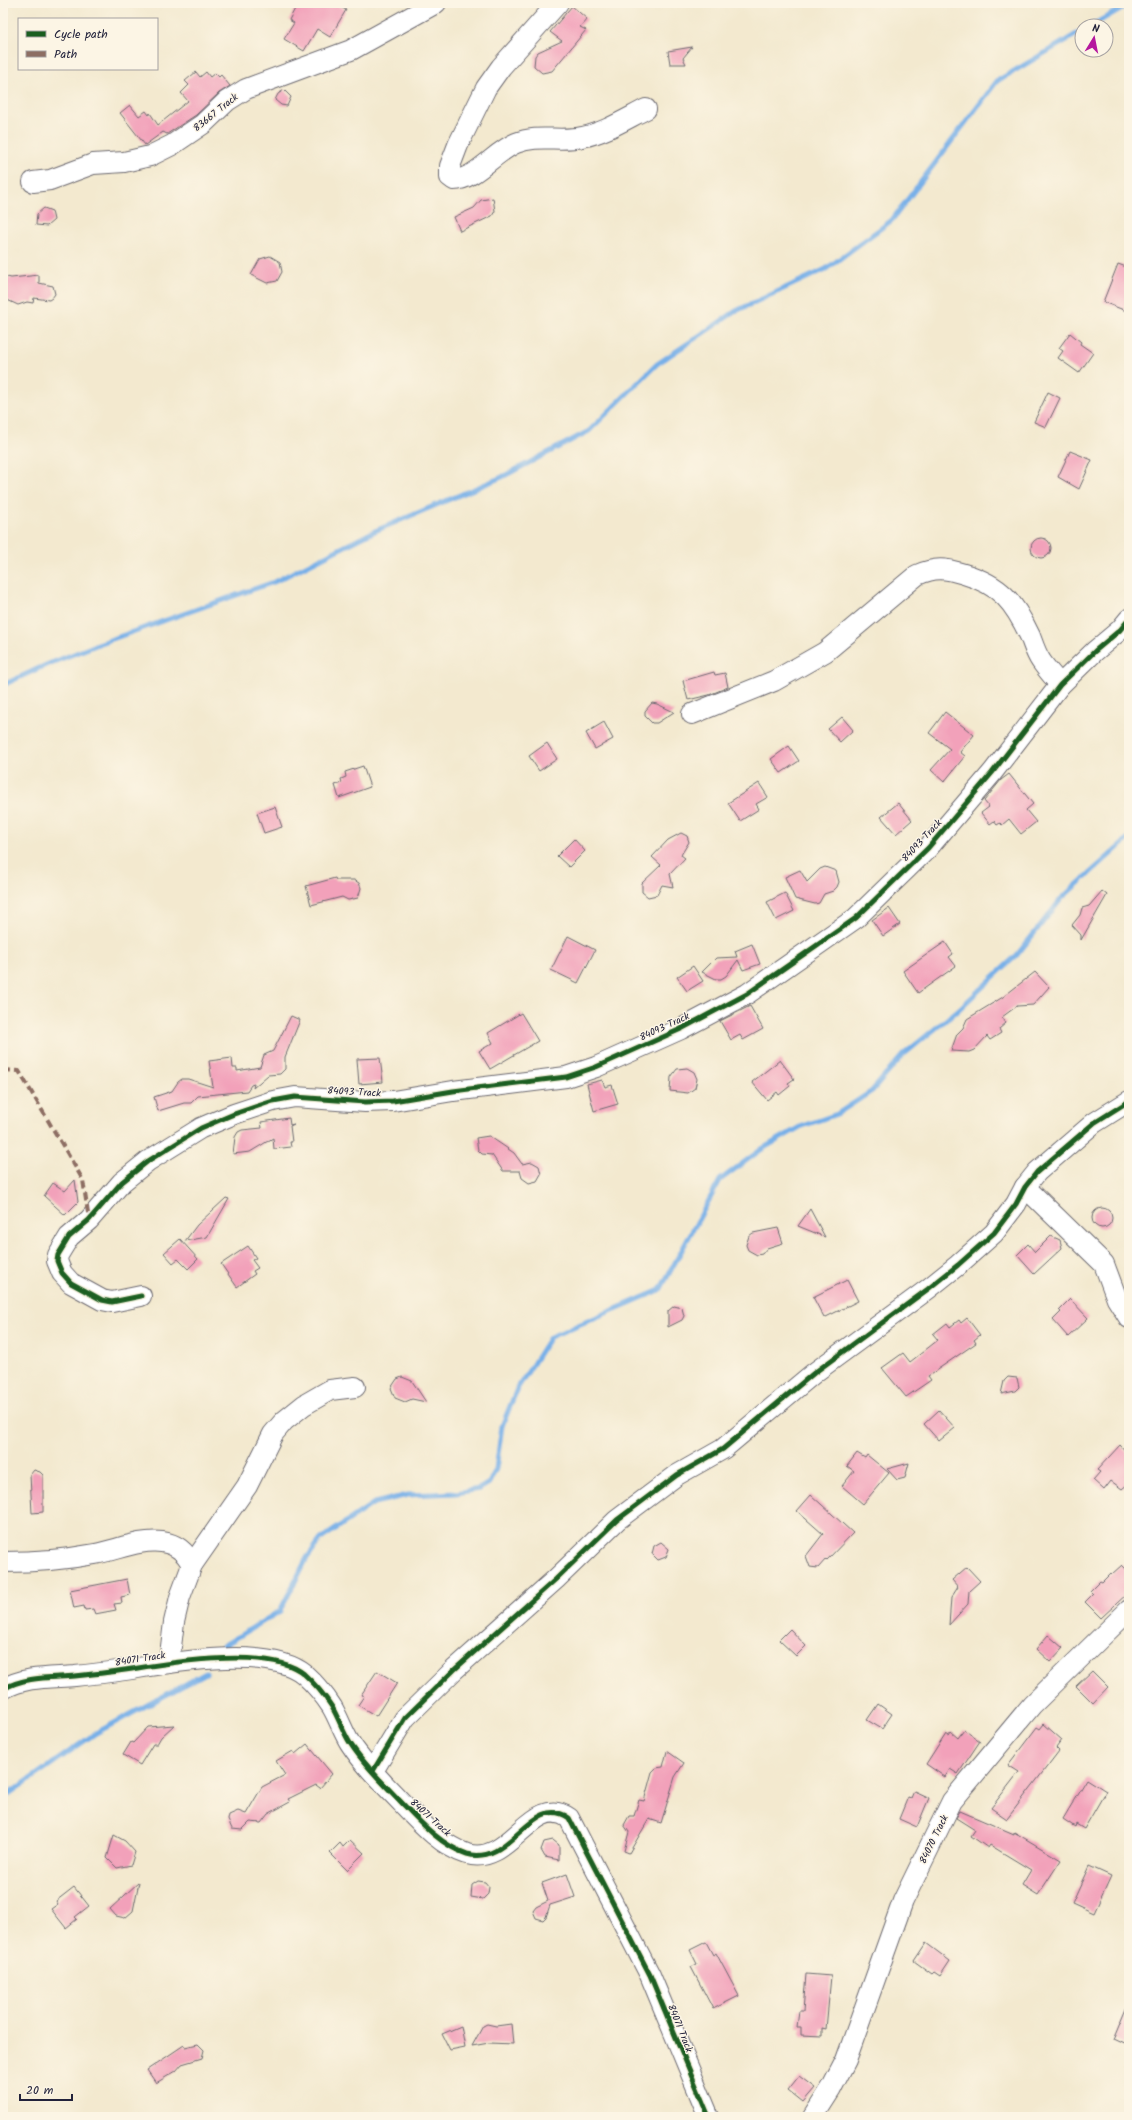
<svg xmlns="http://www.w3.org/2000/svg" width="1132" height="2120" viewBox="0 0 1132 2120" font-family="Kalam,sans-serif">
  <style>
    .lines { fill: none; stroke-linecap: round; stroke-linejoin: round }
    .stream { stroke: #78b0e8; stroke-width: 5 }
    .building { fill: #f2a1ba }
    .minor-casing { stroke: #6b686f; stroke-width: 22 }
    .minor { stroke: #fff; stroke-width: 20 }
    .quiet { stroke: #8d6e63; stroke-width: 4; stroke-dasharray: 8 4; stroke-linecap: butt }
    .cycleway-casing { stroke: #fcf5e5; stroke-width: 8 }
    .cycleway { stroke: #1b5e20; stroke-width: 5 }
    .labels { text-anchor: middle; stroke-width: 3; stroke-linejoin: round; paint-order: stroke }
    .street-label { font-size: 10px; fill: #22223b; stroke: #fcf5e5 }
  </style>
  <rect width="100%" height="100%" fill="#fcf5e5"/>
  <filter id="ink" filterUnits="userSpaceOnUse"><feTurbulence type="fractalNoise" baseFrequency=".025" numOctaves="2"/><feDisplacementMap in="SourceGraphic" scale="8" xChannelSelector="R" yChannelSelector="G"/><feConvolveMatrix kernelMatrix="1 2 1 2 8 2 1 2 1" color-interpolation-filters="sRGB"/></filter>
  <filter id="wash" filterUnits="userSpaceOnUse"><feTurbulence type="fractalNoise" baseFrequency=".012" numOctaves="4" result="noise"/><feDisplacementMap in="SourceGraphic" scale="16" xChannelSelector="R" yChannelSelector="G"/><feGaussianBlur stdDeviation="0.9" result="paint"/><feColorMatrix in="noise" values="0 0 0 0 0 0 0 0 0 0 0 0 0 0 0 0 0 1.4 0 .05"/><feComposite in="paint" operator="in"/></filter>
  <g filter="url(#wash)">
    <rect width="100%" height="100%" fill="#f3e9cf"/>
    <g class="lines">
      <g class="stream">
        <path d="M 1091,26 L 1129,4"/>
        <path d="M 3,685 L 46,665 L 101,643 L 274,582 L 375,531 L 502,477 L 589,431 L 657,364 L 736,311 L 826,269 L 892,220 L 997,81 L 1082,31"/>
        <path d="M 223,1646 L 280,1611 L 307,1558 L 321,1539 L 374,1503 L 408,1495 L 456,1493 L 479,1489 L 489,1483 L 496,1469 L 502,1426 L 517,1389 L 550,1337 L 660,1290 L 720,1180 L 762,1149 L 800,1127 L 837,1114 L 872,1091 L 903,1055 L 958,1010 L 1017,955 L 1062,898 L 1129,838"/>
        <path d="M 3,1798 L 96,1733 L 206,1673"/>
      </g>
    </g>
    <g id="blocks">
      <g class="building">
        <path d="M 298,3 L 333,3 L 346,10 L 330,37 L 317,29 L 304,51 L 284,39 L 294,23 L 289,20 Z"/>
        <path d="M 572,6 L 587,19 L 580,27 L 586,30 L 552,71 L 542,73 L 534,66 L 535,56 L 538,52 L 562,41 L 550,32 Z"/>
        <path d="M 692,47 L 683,58 L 686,64 L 670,64 L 668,51 Z"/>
        <path d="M 196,72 L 200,77 L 206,72 L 210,77 L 215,73 L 219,77 L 221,75 L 230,86 L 219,93 L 196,115 L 167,134 L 163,132 L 145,145 L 120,113 L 130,105 L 139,116 L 146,111 L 149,115 L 150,113 L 158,125 L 188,101 L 181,93 L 189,85 L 185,81 Z"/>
        <path d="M 284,90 L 291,97 L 287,106 L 281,105 L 275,100 L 278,94 Z"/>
        <path d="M 493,198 L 495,211 L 492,216 L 460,231 L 454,217 L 474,208 L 481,200 Z"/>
        <path d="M 44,208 L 52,211 L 54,220 L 47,226 L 36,225 L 37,214 Z"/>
        <path d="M 270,256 L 280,262 L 282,272 L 277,281 L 267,283 L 251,275 L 260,259 Z"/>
        <path d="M 1118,264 L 1129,268 L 1129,312 L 1103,302 Z"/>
        <path d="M 39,275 L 39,283 L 53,286 L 55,294 L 52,298 L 49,300 L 34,298 L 33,303 L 27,302 L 18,305 L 3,298 L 3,276 L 11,278 Z"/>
        <path d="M 1070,333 L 1081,342 L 1080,344 L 1093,353 L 1079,373 L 1058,358 L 1063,351 L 1059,348 Z"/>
        <path d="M 1048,392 L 1060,398 L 1046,427 L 1034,422 Z"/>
        <path d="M 1070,451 L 1092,460 L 1079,489 L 1058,477 Z"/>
        <circle cx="1041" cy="548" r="10"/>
        <path d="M 714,672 L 715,675 L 725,673 L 728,687 L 709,695 L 688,700 L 683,681 Z"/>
        <path d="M 652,703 L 657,704 L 674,712 L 657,723 L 652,723 L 645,716 L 645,711 Z"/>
        <path d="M 945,712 L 974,735 L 960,752 L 965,756 L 944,782 L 931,770 L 950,749 L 929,733 Z"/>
        <path d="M 842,717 L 853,730 L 840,742 L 828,729 Z"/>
        <path d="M 604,722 L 613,739 L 595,749 L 586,733 Z"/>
        <path d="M 547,743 L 557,759 L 539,771 L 529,756 Z"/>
        <path d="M 789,746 L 799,761 L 781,773 L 771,759 Z"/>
        <path d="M 363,766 L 370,787 L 339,798 L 335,785 L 342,783 L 341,779 L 346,777 L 345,772 Z"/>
        <path d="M 1009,774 L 1033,804 L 1026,810 L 1036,822 L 1021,834 L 1009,819 L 1002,825 L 1000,823 L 997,825 L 994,821 L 990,824 L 981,813 L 989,807 L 984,801 L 1001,780 Z"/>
        <path d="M 759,783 L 768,797 L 756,804 L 759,809 L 740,821 L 728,803 Z"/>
        <path d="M 898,803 L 912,820 L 896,834 L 881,817 Z"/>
        <path d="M 275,807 L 282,827 L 264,833 L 257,813 Z"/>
        <path d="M 681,833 L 687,836 L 689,842 L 681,855 L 685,858 L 670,874 L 673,887 L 662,885 L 657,895 L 648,897 L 642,892 L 642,883 L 661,865 L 652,857 L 668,840 Z"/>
        <path d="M 574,839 L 585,851 L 569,867 L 557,856 Z"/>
        <path d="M 825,867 L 836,871 L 839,882 L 837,887 L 833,891 L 824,894 L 819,903 L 815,904 L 795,899 L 785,877 L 800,870 L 807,882 L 820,869 Z"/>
        <path d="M 335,878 L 336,880 L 354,880 L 359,883 L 361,888 L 358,898 L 348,900 L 342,897 L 311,905 L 306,886 Z"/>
        <path d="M 1102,891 L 1107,895 L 1081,940 L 1081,935 L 1072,925 L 1080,915 L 1082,908 L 1089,906 Z"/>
        <path d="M 785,893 L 794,911 L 776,920 L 767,902 Z"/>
        <path d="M 889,908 L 900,924 L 883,936 L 872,920 Z"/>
        <path d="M 568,936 L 595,950 L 578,983 L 551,970 Z"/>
        <path d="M 945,942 L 953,954 L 949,957 L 956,966 L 918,993 L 903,971 Z"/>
        <path d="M 752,944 L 760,964 L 743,970 L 738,960 L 726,976 L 721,979 L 716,979 L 702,972 L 716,958 L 737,957 L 735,951 Z"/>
        <path d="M 693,966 L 703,981 L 687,991 L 677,977 Z"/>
        <path d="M 1035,972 L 1049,987 L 1033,1005 L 1017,1006 L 1002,1017 L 1006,1023 L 999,1029 L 1001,1033 L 990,1040 L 987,1036 L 974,1050 L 969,1052 L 951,1051 L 957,1034 L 963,1028 L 967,1019 L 1003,997 Z"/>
        <path d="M 750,1006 L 763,1029 L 743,1040 L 740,1035 L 731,1040 L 720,1021 Z"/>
        <path d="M 521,1013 L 538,1041 L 490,1069 L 479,1051 L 493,1043 L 488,1033 Z"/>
        <path d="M 291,1016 L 300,1020 L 285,1057 L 285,1069 L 280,1074 L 268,1075 L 253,1088 L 254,1084 L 251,1085 L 247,1091 L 198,1096 L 191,1103 L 184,1103 L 158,1111 L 154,1097 L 172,1091 L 178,1082 L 182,1079 L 188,1079 L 213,1087 L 209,1061 L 232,1058 L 233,1068 L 237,1068 L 237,1071 L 260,1067 L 264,1055 L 273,1051 Z"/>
        <path d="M 380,1058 L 383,1082 L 359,1084 L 357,1059 Z"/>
        <path d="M 780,1060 L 794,1079 L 788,1083 L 790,1086 L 779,1095 L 777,1092 L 767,1100 L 752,1082 Z"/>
        <path d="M 687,1068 L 694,1072 L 697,1079 L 695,1088 L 688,1093 L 670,1091 L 671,1077 L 677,1069 Z"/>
        <path d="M 602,1080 L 605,1087 L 612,1085 L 618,1104 L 594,1111 L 587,1084 Z"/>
        <path d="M 289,1118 L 290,1125 L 294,1124 L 290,1126 L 292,1142 L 290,1142 L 291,1147 L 274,1149 L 273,1138 L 250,1152 L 233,1154 L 235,1137 L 238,1132 L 242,1130 L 262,1128 L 261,1122 Z"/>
        <path d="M 489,1136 L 514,1153 L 522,1164 L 532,1162 L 539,1166 L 541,1174 L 537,1181 L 529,1183 L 522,1178 L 520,1171 L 503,1171 L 492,1155 L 482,1154 L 478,1150 L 476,1138 Z"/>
        <path d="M 75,1180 L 78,1202 L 65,1215 L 44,1196 L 53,1183 L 65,1191 Z"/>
        <path d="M 226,1198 L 229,1199 L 207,1237 L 185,1241 L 197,1225 Z"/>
        <circle cx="1102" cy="1218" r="10"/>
        <path d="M 810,1209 L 825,1237 L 798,1226 Z"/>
        <path d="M 778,1228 L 783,1243 L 767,1248 L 762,1254 L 757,1255 L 748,1250 L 746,1245 L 749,1236 L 753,1233 Z"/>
        <path d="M 1051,1236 L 1060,1240 L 1062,1248 L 1034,1274 L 1017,1255 L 1028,1244 L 1035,1252 Z"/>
        <path d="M 180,1239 L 198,1259 L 188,1269 L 178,1259 L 173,1263 L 164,1253 Z"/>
        <path d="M 248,1246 L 256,1258 L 252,1260 L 258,1268 L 253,1271 L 255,1274 L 237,1287 L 221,1264 Z"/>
        <path d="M 847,1280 L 858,1301 L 824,1318 L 813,1297 Z"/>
        <path d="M 1070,1299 L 1088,1318 L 1068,1337 L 1053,1320 L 1061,1312 L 1059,1310 Z"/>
        <path d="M 674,1306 L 682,1308 L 684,1316 L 682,1320 L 668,1327 L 668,1311 Z"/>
        <path d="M 967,1318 L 980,1335 L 974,1340 L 976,1343 L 928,1376 L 931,1380 L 906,1397 L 882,1368 L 903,1353 L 910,1362 L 938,1340 L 933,1334 L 947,1323 L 950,1327 L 959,1320 L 961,1323 Z"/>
        <path d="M 402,1377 L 412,1381 L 426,1402 L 412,1399 L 405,1402 L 395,1398 L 391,1388 L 397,1379 Z"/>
        <path d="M 1008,1377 L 1017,1378 L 1019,1387 L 1015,1391 L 1001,1394 L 1004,1381 Z"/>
        <path d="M 939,1410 L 955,1428 L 939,1441 L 924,1424 Z"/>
        <path d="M 1120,1445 L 1129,1455 L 1129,1483 L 1122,1489 L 1111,1481 L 1104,1490 L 1093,1480 L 1100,1472 L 1097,1470 Z"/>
        <path d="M 857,1453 L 865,1458 L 867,1455 L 889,1473 L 863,1504 L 842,1486 L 854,1471 L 847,1466 Z"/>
        <path d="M 909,1463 L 905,1478 L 897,1480 L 887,1469 Z"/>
        <path d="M 34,1470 L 40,1472 L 43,1475 L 43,1512 L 32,1513 L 30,1475 Z"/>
        <path d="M 811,1495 L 853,1533 L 827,1560 L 826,1559 L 818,1568 L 810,1567 L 806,1556 L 823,1534 L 797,1511 Z"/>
        <path d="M 661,1542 L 669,1549 L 666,1557 L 658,1560 L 652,1554 L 654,1546 Z"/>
        <path d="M 1122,1565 L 1129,1572 L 1129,1592 L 1101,1618 L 1085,1602 L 1093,1594 L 1090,1591 L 1100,1581 L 1102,1582 L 1111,1573 L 1112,1574 Z"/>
        <path d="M 967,1567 L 980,1581 L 969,1591 L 968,1604 L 949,1625 L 951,1598 L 958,1587 L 952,1580 Z"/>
        <path d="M 127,1579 L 130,1595 L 121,1597 L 122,1603 L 114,1604 L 116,1610 L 95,1614 L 93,1609 L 85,1610 L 84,1606 L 74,1608 L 70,1590 Z"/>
        <path d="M 790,1629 L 806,1646 L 796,1656 L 779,1640 Z"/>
        <path d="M 1048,1635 L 1063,1648 L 1050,1662 L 1036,1649 Z"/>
        <path d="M 377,1671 L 397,1683 L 376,1716 L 358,1705 L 364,1696 L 361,1695 Z"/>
        <path d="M 1092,1671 L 1108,1687 L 1093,1703 L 1076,1686 Z"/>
        <path d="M 878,1704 L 892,1714 L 882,1729 L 867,1720 Z"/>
        <path d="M 1044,1724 L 1062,1740 L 1056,1748 L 1059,1751 L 1007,1819 L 991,1808 L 1019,1772 L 1008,1765 L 1037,1727 L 1040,1729 Z"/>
        <path d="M 174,1725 L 161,1737 L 157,1744 L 153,1744 L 140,1765 L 123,1755 L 131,1742 L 133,1743 L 148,1727 Z"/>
        <path d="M 964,1730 L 980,1741 L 958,1774 L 950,1769 L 945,1777 L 926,1764 L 946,1733 L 949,1735 L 951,1732 L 958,1738 Z"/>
        <path d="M 307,1744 L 332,1774 L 320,1788 L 316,1785 L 288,1799 L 290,1802 L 268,1814 L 261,1823 L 250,1822 L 242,1830 L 232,1829 L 228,1820 L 229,1815 L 238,1811 L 246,1814 L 262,1787 L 285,1775 L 276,1761 L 293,1751 L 295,1754 Z"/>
        <path d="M 667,1751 L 684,1763 L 675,1777 L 661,1823 L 649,1819 L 629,1853 L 624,1851 L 629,1832 L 624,1825 L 629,1816 L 634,1816 L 639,1800 L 644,1801 L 652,1772 L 656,1768 L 663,1767 Z"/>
        <path d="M 1087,1779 L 1106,1791 L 1084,1829 L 1076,1824 L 1075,1827 L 1063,1819 Z"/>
        <path d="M 914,1791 L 929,1798 L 917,1827 L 899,1819 L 908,1797 L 911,1798 Z"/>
        <path d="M 960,1811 L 1014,1834 L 1014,1832 L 1061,1860 L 1038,1895 L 1022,1885 L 1031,1870 L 990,1845 L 988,1848 L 971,1836 L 975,1830 L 956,1818 Z"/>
        <path d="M 114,1835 L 125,1841 L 135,1852 L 131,1865 L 117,1868 L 107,1858 Z"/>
        <path d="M 350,1840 L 364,1853 L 347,1870 L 330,1853 L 340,1843 L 343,1847 Z"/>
        <path d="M 553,1840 L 559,1845 L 559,1860 L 545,1857 L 541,1850 L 544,1842 Z"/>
        <path d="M 1089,1866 L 1111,1876 L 1094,1913 L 1072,1903 Z"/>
        <path d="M 567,1874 L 575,1897 L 550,1905 L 546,1917 L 543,1920 L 536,1918 L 533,1911 L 536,1907 L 548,1901 L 542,1883 Z"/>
        <path d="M 478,1881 L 485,1882 L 489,1887 L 488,1894 L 483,1899 L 471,1897 L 472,1885 Z"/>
        <path d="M 139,1882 L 133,1911 L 125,1918 L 116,1916 L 110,1909 Z"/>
        <path d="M 74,1887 L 89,1906 L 75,1917 L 77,1919 L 66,1928 L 51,1909 L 58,1904 L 56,1901 Z"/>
        <path d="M 706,1942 L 713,1955 L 716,1953 L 739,1996 L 713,2009 L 691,1967 L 697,1964 L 690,1950 Z"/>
        <path d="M 926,1943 L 950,1961 L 940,1976 L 934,1972 L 932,1974 L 914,1961 Z"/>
        <path d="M 806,1974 L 831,1976 L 826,2029 L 822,2028 L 822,2036 L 801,2035 L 801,2027 L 797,2027 L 799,2011 L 803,2011 Z"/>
        <path d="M 1129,2003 L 1129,2046 L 1114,2039 Z"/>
        <path d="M 487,2024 L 496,2026 L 511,2024 L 513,2044 L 489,2043 L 472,2046 L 483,2026 Z"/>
        <path d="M 461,2026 L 465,2047 L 450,2050 L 442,2034 Z"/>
        <path d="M 198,2044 L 204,2050 L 202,2058 L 182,2064 L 176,2071 L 156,2083 L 147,2070 L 184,2045 L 185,2047 Z"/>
        <path d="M 799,2076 L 815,2088 L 803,2102 L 788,2090 Z"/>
      </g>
    </g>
  </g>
  <g filter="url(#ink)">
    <use href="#blocks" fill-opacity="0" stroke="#6b686f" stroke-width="1"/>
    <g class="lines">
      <defs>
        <g id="minor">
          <path d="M 558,3 L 501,67 L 486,88 L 458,145 L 450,166 L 450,177 L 454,180 C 474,180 496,151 516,143 C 538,134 560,142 582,137 C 604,133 626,119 646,109"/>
          <path d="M 33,182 L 50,180 L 93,164 L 124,162 L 150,156 L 172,145 L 203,124 L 227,101 L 246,89 L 351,50 L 436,3"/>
          <path d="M 692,714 L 774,681 L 825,652 L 917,575 C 935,567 945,568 964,574 C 1001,585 1014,602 1030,636 C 1033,644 1036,654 1041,661 C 1047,670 1054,677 1060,685"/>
          <path d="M 1025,1187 L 1104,1264 L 1117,1299 L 1129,1318"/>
          <path d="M 141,1296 L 112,1302 L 102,1300 L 71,1283 L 62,1273 L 57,1261 L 58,1255 L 69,1237 L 89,1220 L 122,1182 L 148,1161 L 201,1128 L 234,1114 L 273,1101 L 295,1097 L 365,1102 L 393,1101 L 453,1091 L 566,1077 L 596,1067 L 681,1029 L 747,994 L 856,918 L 928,848 L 992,773 L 1060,685 L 1095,651 L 1120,630 L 1129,619"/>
          <path d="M 3,1562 C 35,1562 63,1560 95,1554 C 117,1550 140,1539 162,1542 C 177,1544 186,1552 192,1565"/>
          <path d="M 169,1663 L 174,1622 L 180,1597 L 192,1565 L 247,1486 L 273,1434 L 284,1421 L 304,1405 L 330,1390 L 355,1387"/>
          <path d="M 3,1689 C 26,1676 50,1678 75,1676 C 94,1674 113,1672 132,1669 C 172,1662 271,1646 304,1674 C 314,1683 325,1696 332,1707 C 339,1719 343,1732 350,1743 C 365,1766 385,1785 403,1804 C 421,1823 442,1846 467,1854 C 511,1867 532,1792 569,1818 L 650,1975 L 709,2117"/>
          <path d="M 373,1771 L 405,1718 L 454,1670 L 556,1579 L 617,1520 L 677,1475 L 723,1449 L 814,1373 L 928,1289 L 958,1265 L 994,1233 L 1016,1204 L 1025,1187 L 1037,1172 L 1094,1123 L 1129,1101"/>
          <path d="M 813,2117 L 831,2089 L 846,2060 L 903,1901 L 952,1801 L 1032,1705 L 1129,1610"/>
        </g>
      </defs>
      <use href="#minor" class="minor-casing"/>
      <use href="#minor" class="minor"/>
      <path class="quiet" d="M 3,1070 L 19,1071 L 83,1180 L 89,1220"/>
      <defs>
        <g id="cycleway">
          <path d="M 141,1296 L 112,1302 L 102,1300 L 71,1283 L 62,1273 L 57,1261 L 58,1255 L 69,1237 L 89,1220 L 122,1182 L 148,1161 L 201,1128 L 234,1114 L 273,1101 L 295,1097 L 365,1102 L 393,1101 L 453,1091 L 566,1077 L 596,1067 L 681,1029 L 747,994 L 856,918 L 928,848 L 992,773 L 1060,685 L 1095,651 L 1120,630 L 1129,619"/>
          <path d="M 3,1689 C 26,1676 50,1678 75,1676 C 94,1674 113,1672 132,1669 C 172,1662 271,1646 304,1674 C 314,1683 325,1696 332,1707 C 339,1719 343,1732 350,1743 C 365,1766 385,1785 403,1804 C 421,1823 442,1846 467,1854 C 511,1867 532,1792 569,1818 L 650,1975 L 709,2117"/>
          <path d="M 373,1771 L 405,1718 L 454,1670 L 556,1579 L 617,1520 L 677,1475 L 723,1449 L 814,1373 L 928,1289 L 958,1265 L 994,1233 L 1016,1204 L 1025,1187 L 1037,1172 L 1094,1123 L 1129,1101"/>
        </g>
      </defs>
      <use href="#cycleway" class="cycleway-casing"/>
      <use href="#cycleway" class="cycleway"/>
    </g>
  </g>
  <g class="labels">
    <g class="street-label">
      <text transform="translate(215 112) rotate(-39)" y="4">83667 Track</text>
      <text transform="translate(921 840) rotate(-47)" y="4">84093 Track</text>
      <text transform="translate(664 1026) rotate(-25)" y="4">84093 Track</text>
      <text transform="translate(354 1091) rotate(3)" y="4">84093 Track</text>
      <text transform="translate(140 1658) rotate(-9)" y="4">84071 Track</text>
      <text transform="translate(431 1817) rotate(42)" y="4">84071 Track</text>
      <text transform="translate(933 1839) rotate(-64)" y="4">84070 Track</text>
      <text transform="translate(681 2028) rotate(68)" y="4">84071 Track</text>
    </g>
  </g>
  <rect width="1132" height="2120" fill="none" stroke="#fcf5e5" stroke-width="16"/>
  <rect x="18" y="18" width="140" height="52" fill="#fcf5e5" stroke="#a5a1a1"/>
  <rect x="26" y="31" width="20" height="6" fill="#1b5e20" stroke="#a5a1a1"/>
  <text x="54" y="38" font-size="12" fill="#22223b">Cycle path</text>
  <rect x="26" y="51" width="20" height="6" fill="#8d6e63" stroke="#a5a1a1"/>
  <text x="54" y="58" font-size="12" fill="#22223b">Path</text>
  <g transform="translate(1094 38) rotate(10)"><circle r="19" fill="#fcf5e5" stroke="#a5a1a1"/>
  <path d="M0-3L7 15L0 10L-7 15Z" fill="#b5179e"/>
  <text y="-6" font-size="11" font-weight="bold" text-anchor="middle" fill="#22223b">N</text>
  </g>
  <path d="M20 2094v6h52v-6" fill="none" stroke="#22223b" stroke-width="2"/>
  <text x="26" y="2094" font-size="12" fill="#22223b" stroke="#fcf5e5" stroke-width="3" paint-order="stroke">20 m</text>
</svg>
